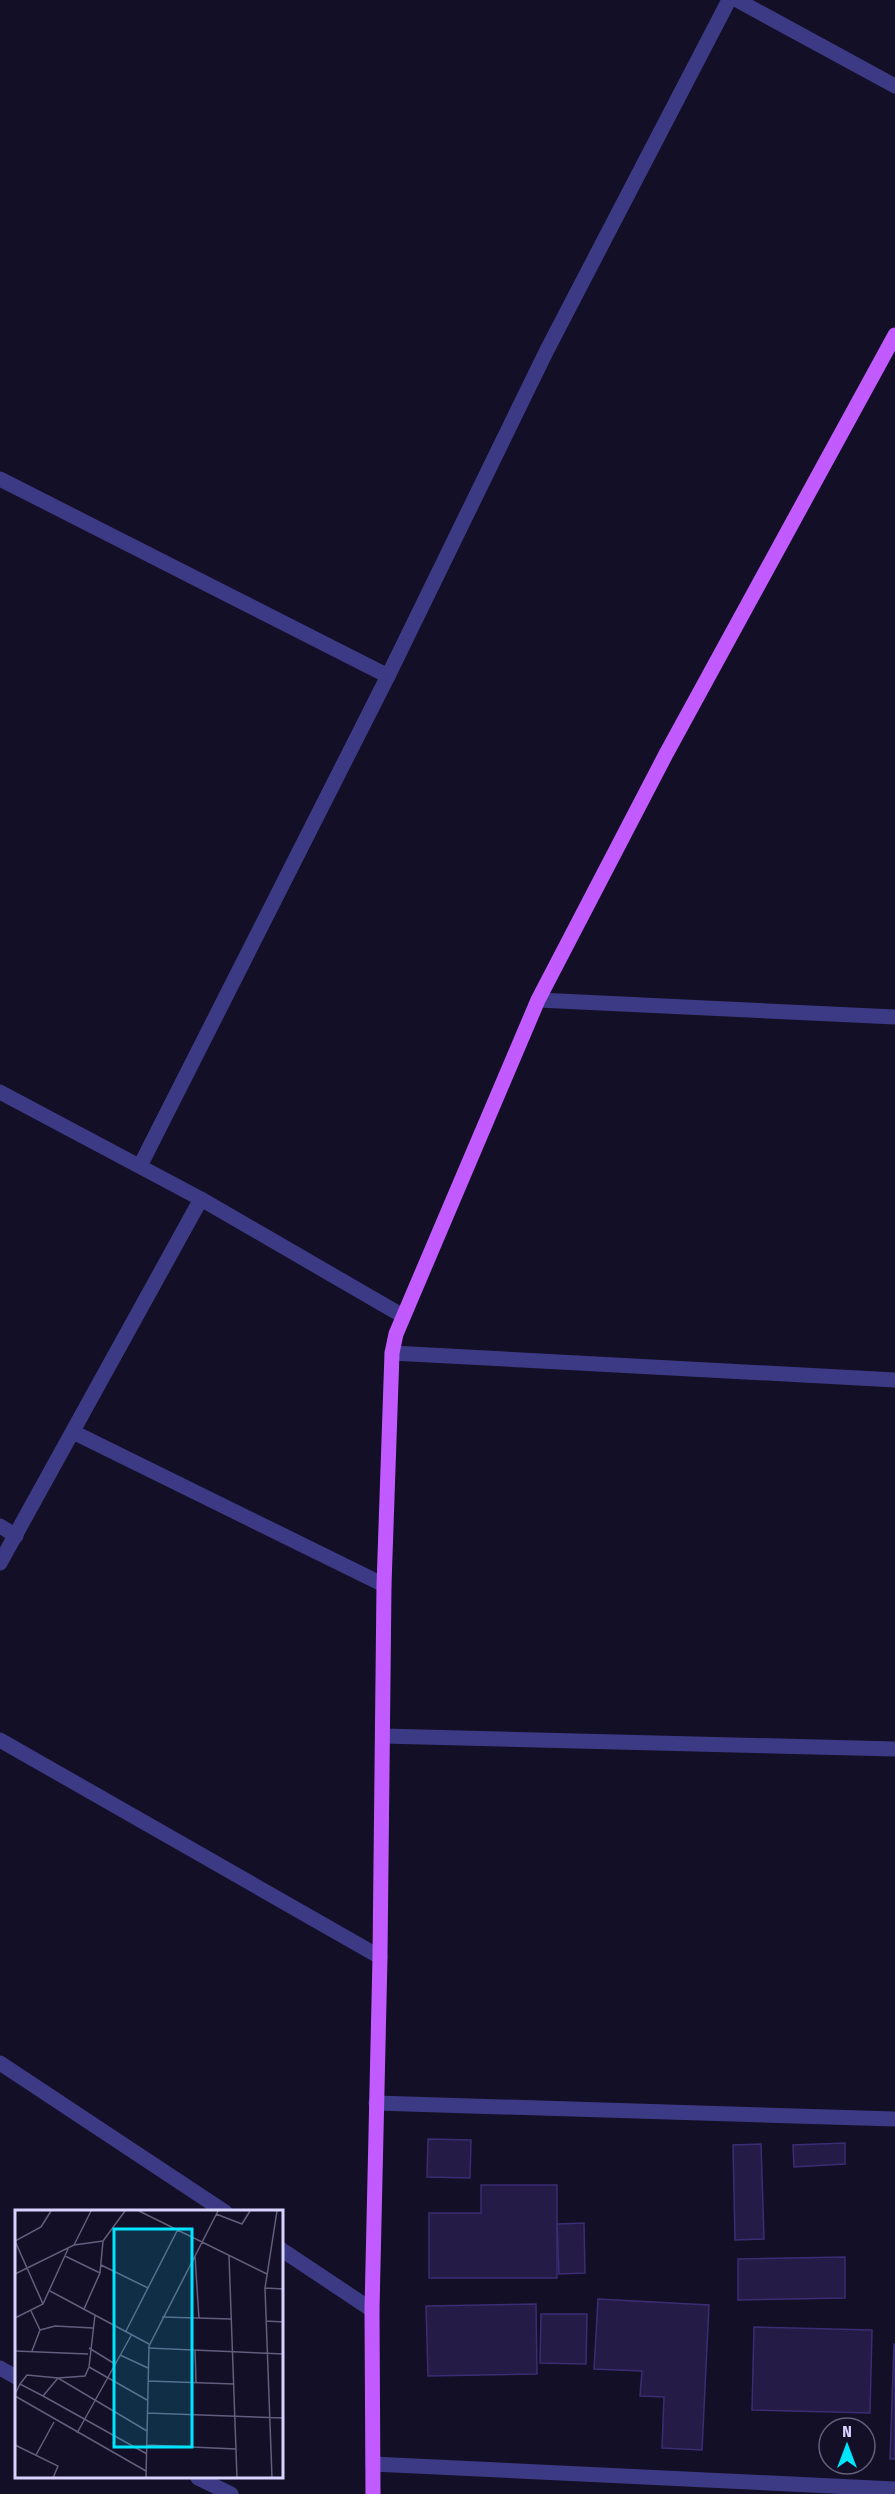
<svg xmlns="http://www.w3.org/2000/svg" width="895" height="2494" viewBox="0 0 895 2494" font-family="'Fira Sans Condensed',sans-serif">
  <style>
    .building { fill: #241b47; stroke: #3b2d73; stroke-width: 1.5 }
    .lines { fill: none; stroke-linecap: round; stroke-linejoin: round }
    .minor { stroke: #3d3a85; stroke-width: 15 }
    .major { stroke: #c25bff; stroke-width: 15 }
    .inset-road { fill: none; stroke: #625e7d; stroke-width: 1.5 }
    .view { fill: #00e5ff; fill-opacity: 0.15; stroke: #00e5ff; stroke-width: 3 }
    .inset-edge { fill: none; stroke: #d9d4ff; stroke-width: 3 }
  </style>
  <rect width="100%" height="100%" fill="#130f26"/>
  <g class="building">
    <path d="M 428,2139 L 471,2140 L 470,2178 L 427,2177 Z"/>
    <path d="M 845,2143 L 845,2164 L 794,2167 L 793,2145 Z"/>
    <path d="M 761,2144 L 764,2239 L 735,2240 L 733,2145 Z"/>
    <path d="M 481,2185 L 557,2185 L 557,2278 L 429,2278 L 429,2213 L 481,2213 Z"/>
    <path d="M 584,2223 L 585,2273 L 559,2274 L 557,2224 Z"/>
    <path d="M 845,2257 L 845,2298 L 738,2300 L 738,2259 Z"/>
    <path d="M 598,2299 L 709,2305 L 702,2450 L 662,2448 L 664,2397 L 640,2396 L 642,2371 L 594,2369 Z"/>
    <path d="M 536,2304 L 537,2374 L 428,2376 L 426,2306 Z"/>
    <path d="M 541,2314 L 587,2314 L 586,2364 L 540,2363 Z"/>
    <path d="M 754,2327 L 872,2330 L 870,2413 L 752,2410 Z"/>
    <path d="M 894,2344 L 895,2344 L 895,2459 L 890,2459 Z"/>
  </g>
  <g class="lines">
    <g class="minor">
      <path d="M 737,0 L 895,86"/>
      <path d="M 0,479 L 388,676"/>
      <path d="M 538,1000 L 895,1017"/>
      <path d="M 0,1092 L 201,1199 L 403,1316"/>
      <path d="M 140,1166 L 388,676 L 547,350 L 729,0"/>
      <path d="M 392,1353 L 895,1380"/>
      <path d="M 73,1432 L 384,1585"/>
      <path d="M 0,1526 L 16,1536"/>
      <path d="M 0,1563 L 201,1199"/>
      <path d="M 383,1736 L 895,1749"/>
      <path d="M 0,1740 L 380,1957"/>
      <path d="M 0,2063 L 225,2212"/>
      <path d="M 376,2103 L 895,2119"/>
      <path d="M 282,2250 L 372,2310"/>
      <path d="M 0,2368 L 16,2377"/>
      <path d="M 373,2464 L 895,2489"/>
      <path d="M 198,2478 L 231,2494"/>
    </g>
    <path class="major" d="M 373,2494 L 372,2310 L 380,1957 L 384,1585 L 392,1353 L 396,1334 L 538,1000 L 666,754 L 895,335"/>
  </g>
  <g transform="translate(15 2210)">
    <rect width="268" height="268" fill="#130f26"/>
    <path class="inset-road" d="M 124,1 L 252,64M 201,4 L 227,14 L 235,1M 59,35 L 76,1M 50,46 L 85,63M 180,46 L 184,109M 214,46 L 222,268M 86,55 L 133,78M 0,64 L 59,35 L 88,31 L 110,1M 250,78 L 269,79M 35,81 L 134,134M 28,94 L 53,39M 69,99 L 85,63 L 88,31M 16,101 L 25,120 L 17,141M 80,105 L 74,157 L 132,190M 147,107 L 216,109M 0,108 L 28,94 L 0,31 L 26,17 L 36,1M 251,111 L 269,112M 25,120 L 40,116 L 78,118M 111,121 L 163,19M 74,138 L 100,154M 133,138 L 269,144M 180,140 L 181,172M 0,141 L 73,144M 105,145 L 133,158M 133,171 L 219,174M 5,174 L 12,165 L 43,168 L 132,221M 0,184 L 5,174 L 28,186 L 43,168 L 70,166 L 74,157M 0,186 L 131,261M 28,186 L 132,244M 132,203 L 269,208M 62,223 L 117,124M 0,235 L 43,256 L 38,268M 132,235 L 221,239M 21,245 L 39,212M 131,268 L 134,136 L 203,1M 257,268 L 250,78 L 262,1"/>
    <path class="view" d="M 99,19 L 177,19 L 177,237 L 99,237 Z"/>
    <rect width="268" height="268" class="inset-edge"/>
  </g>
  <g transform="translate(847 2446)"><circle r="28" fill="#130f26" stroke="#625e7d" stroke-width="1.5"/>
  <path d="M0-4.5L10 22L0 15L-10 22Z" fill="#00e5ff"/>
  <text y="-9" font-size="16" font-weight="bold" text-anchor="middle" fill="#d9d4ff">N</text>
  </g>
</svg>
